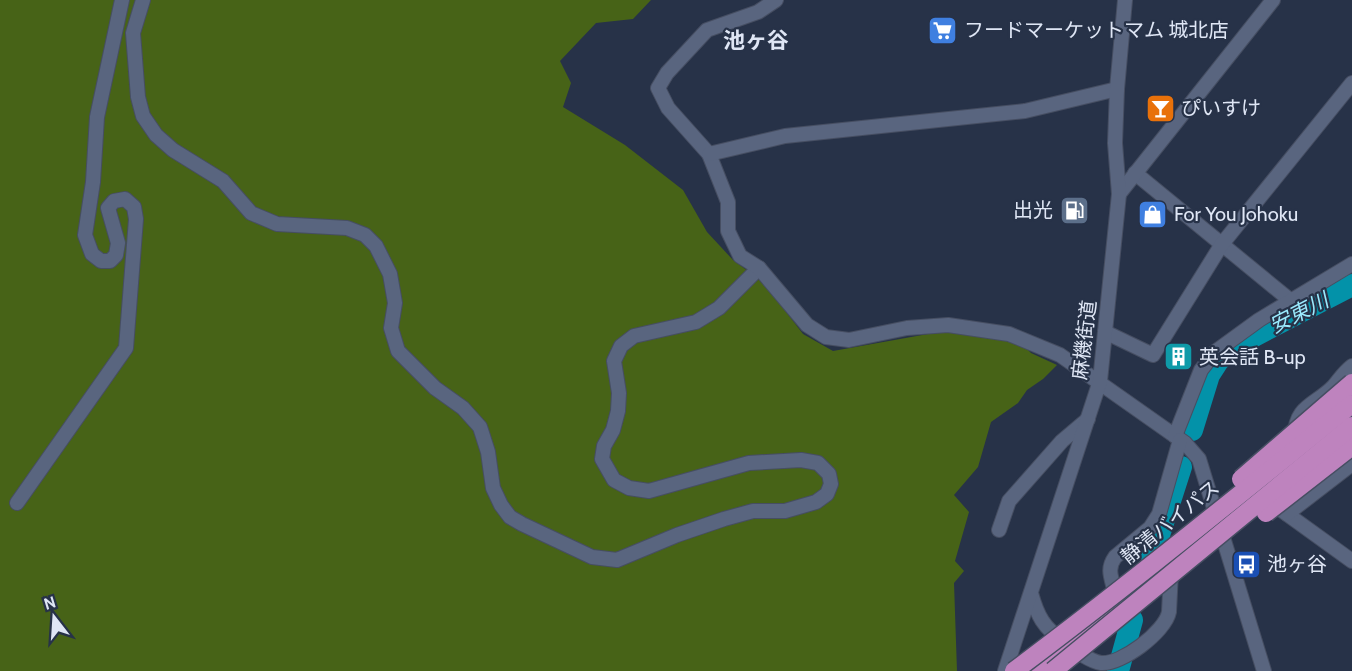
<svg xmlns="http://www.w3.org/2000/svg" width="1352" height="671" viewBox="0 0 1352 671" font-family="Cabin,'Noto Sans JP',sans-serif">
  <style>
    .forest { fill: #476317 }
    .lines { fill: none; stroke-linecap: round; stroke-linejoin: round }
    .river { stroke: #0392a9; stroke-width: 22 }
    .minor-casing { stroke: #464e62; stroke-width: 16 }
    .highway-casing { stroke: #464e62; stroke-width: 21 }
    .minor { stroke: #59657f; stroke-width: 14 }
    .highway { stroke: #be83be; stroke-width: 18 }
    .highway-bridge-casing { stroke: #464e62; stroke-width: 21; stroke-linecap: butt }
    .highway-bridge { stroke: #be83be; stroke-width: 18 }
    .labels { text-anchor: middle; stroke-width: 4.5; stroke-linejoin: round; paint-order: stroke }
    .poi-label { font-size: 20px; fill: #dfe6f5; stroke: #273248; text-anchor: start }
    .street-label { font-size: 20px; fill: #dfe6f5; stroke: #273248 }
    .water-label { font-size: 21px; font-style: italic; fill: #9bebfe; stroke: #273248 }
    .quarter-label { font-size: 22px; font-weight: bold; fill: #dfe6f5; stroke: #273248 }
  </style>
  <rect width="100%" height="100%" fill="#273248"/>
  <path class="forest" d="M 0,0 L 651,0 L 633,19 L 596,23 L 560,61 L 571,83 L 563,107 L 625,145 L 683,190 L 707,232 L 733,260 L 764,283 L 803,334 L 833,351 L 928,334 L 974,329 L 1023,345 L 1031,353 L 1057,365 L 1043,379 L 1027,390 L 1018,403 L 991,422 L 978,467 L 954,495 L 969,512 L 955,561 L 964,571 L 954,583 L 957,671 L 0,671 Z"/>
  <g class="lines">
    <g class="river">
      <path d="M 1192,430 L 1209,375 L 1218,361 L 1232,348 L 1254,336 L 1352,285"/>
      <path d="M 1152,557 L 1181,467"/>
      <path d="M 1118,671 L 1132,620"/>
    </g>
    <defs>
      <g id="minor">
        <path d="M 143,0 L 133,33 L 138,97 L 143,116 L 156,135 L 173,150 L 223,181 L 251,213 L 277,224 L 347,228 L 365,235 L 376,246 L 390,274 L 395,303 L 391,328 L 398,351 L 435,388 L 463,408 L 480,427 L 488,452 L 493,488 L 501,505 L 510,517 L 522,524 L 592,557 L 617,560 L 677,535 L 724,519 L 753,511 L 785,511 L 816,502 L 827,494 L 831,484 L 829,474 L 818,463 L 801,460 L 749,463 L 649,491 L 629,488 L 614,480 L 602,459 L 604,446 L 613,430 L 618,411 L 619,393 L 614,361 L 621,346 L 634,336 L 696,322 L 719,308 L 759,268"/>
        <path d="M 776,0 L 758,12 L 707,30 L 667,73 L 658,88 L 668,108 L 709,154 L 728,202 L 728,231 L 740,256 L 759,268 L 807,325 L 826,337 L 849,340 L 907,328 L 948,325 L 1009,334 L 1060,355 L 1185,443 L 1199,459 L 1264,671"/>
        <path d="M 709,154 L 785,136 L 1025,111 L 1117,89"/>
        <path d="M 1135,173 L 1291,301"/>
        <path d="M 1119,194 L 1273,0"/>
        <path d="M 1105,332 L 1153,355 L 1222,244 L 1352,83"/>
        <path d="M 1175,436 L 1201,370 L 1215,352 L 1259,320 L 1352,264"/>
        <path d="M 1295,436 C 1295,406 1315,405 1333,387 C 1340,379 1343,373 1352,366"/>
        <path d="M 17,503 L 126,348 L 136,219 L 134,207 L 125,199 L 114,201 L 108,208 L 118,243 L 116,255 L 110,261 L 101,261 L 92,254 L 85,235 L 93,182 L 97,117 L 122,0"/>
        <path d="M 1266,504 L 1280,509 L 1352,561"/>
        <path d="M 1287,514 L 1352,464"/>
        <path d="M 999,530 L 1009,501 L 1062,441 L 1088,419"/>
        <path d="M 1113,585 C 1110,574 1108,567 1115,557 L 1150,528 L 1159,514 L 1180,440"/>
        <path d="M 1031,593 C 1037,615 1044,629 1064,641"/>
        <path d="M 1079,653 C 1086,657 1093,662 1101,663 C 1121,665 1165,632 1169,612 L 1172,552"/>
        <path d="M 1005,671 L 1100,381 L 1119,194 L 1115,143 L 1117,89 L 1125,0"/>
      </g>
      <path id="highway" d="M 1033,671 C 1063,660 1105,614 1130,591"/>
    </defs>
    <use href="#minor" class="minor-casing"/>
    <use href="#highway" class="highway-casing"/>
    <use href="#minor" class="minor"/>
    <use href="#highway" class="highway"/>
    <defs>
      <g id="highway-bridge">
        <path d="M 1241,479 L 1352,383"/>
        <path d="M 1266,513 L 1352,446"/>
        <path d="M 1014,671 C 1129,585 1240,494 1352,404"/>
        <path d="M 1053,671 L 1352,426"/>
      </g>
    </defs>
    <use href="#highway-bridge" class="highway-bridge-casing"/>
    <use href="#highway-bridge" class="highway-bridge"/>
  </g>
  <defs>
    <symbol id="supermarket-square" viewBox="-11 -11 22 22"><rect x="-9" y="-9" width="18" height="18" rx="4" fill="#3f7fe0" stroke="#273248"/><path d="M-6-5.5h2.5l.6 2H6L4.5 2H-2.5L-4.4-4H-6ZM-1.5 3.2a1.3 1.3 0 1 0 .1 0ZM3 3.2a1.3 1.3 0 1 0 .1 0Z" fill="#fff"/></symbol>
    <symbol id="bar-square" viewBox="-11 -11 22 22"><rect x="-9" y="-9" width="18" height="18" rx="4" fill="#e8710a" stroke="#273248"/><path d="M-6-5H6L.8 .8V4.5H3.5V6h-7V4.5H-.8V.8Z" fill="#fff"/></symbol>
    <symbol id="fuel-square" viewBox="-11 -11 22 22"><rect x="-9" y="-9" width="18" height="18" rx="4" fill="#5c6f8a" stroke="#273248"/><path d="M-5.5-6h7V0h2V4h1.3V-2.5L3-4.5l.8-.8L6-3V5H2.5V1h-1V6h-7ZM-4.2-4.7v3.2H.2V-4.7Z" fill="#fff"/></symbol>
    <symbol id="shop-square" viewBox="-11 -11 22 22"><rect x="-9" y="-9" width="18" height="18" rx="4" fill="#3f7fe0" stroke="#273248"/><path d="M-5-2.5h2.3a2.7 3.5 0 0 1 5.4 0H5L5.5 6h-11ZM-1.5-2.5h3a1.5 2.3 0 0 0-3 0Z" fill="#fff"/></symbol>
    <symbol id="building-square" viewBox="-11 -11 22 22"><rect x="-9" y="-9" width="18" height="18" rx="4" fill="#0f9aa8" stroke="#273248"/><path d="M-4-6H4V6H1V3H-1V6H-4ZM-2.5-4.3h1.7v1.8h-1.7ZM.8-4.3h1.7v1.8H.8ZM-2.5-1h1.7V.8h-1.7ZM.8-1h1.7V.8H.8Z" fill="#fff"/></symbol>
    <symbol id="bus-square" viewBox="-11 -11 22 22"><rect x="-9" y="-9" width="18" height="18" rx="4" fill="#1a4fb4" stroke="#273248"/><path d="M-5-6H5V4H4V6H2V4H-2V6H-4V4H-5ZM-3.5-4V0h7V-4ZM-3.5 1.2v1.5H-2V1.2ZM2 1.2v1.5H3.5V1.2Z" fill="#fff"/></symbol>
  </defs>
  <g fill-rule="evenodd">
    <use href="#supermarket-square" x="926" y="14" width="33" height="33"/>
    <use href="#bar-square" x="1144" y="92" width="33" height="33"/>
    <use href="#fuel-square" x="1058" y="194" width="33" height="33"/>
    <use href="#shop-square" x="1136" y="198" width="33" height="33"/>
    <use href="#building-square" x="1162" y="340" width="33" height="33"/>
    <use href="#bus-square" x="1230" y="548" width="33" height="33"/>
  </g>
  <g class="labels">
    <g class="poi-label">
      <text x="964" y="37">フードマーケットマム 城北店</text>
      <text x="1181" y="115">ぴいすけ</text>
      <text x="1053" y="217" text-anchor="end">出光</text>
      <text x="1174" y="221">For You Johoku</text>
      <text x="1199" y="364">英会話 B-up</text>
      <text x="1267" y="571">池ヶ谷</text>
    </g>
    <g class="street-label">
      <text transform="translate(1084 340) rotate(-83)" y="7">麻機街道</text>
      <text transform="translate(1170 522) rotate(-39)" y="7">静清バイパス</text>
    </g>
    <g class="water-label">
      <text transform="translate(1299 313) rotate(-27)" y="7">安東川</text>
    </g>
    <g class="quarter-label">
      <text x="756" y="48">池ヶ谷</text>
    </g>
  </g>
  <g transform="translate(54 617) rotate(343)" stroke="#273248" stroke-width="4.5" paint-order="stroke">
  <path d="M0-4.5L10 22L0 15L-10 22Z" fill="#dfe6f5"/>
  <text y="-9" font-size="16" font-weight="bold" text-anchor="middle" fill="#dfe6f5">N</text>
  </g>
</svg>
